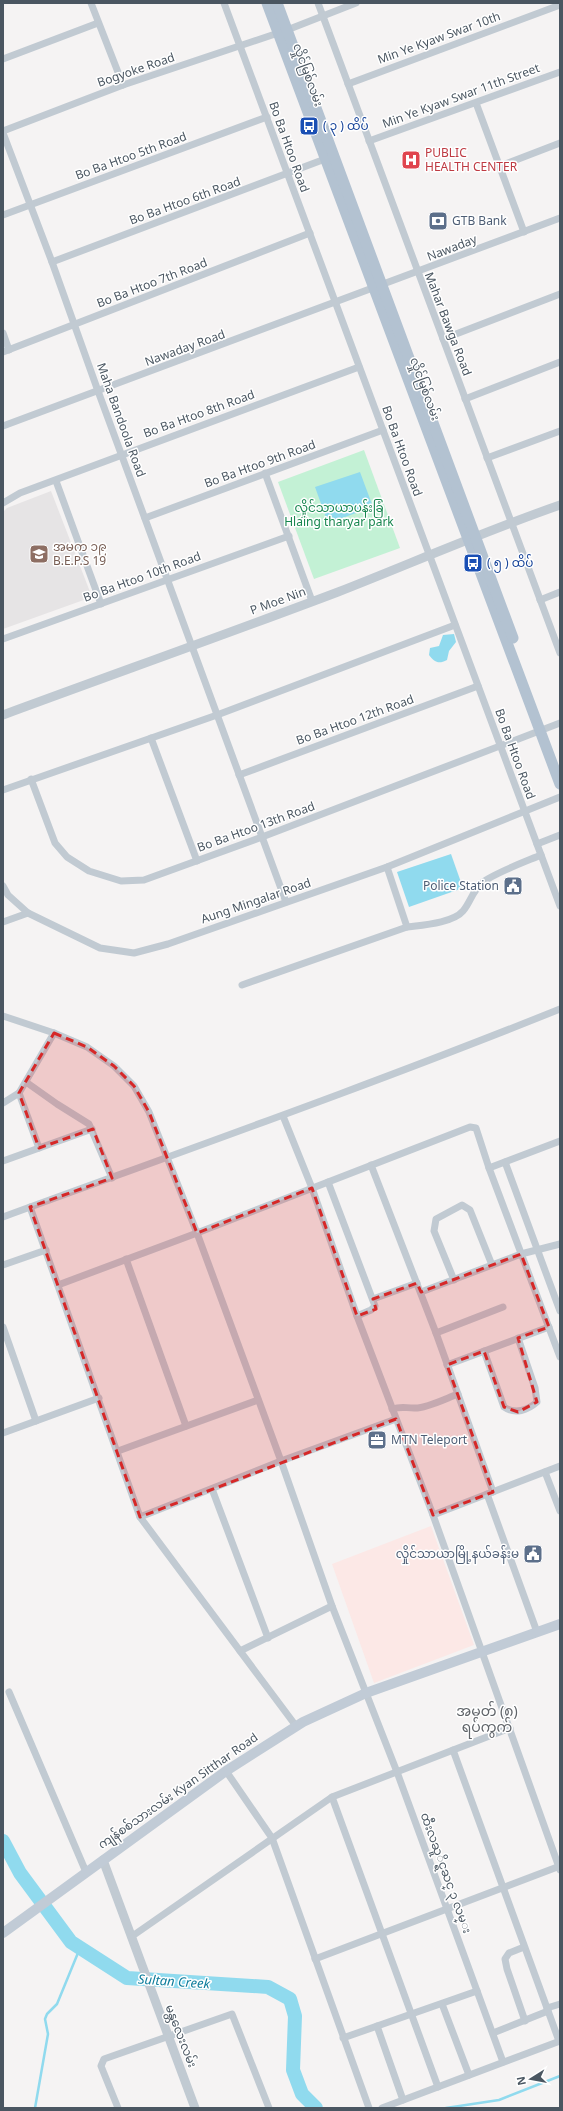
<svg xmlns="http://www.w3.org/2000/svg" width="563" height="2111" viewBox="0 0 563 2111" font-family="'Noto Sans','Noto Sans Myanmar',sans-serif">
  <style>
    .education { fill: #e6e4e5 }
    .medical { fill: #fce8e6 }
    .green { fill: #c3f1d5 }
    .water { fill: #90daee }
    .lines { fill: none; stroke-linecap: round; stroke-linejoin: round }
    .stream { stroke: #90daee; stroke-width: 2.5 }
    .river { stroke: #90daee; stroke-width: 14 }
    .minor { stroke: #c1cad2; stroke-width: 7 }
    .tertiary { stroke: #c1cad2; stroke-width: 9 }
    .secondary { stroke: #c1cbd6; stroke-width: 10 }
    .primary { stroke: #b3c2d1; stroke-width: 11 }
    .marked { fill: #d62828; fill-opacity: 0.2; stroke: #d62828; stroke-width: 3; stroke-dasharray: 8 5; stroke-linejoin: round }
    .labels { text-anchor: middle; stroke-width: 3; stroke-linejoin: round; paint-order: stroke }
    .street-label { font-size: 12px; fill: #4a5661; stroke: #fff }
    .transit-label { font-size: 12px; fill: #164399; stroke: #fff; text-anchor: start }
    .health-label { font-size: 12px; fill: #be3a42; stroke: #fff; text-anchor: start }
    .service-label { font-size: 12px; fill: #4e5e75; stroke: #fff; text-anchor: start }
    .park-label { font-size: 12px; fill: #17864f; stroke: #fff }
    .education-label { font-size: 12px; fill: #785e54; stroke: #fff; text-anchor: start }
    .water-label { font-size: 13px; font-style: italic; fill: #0c7c9b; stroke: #fff }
    .quarter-label { font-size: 14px; fill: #5f6368; stroke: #fff }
  </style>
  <rect width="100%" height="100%" fill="#f5f3f3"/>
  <path class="education" d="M 51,491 L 92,597 L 3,629 L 3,512 L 7,508 Z"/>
  <path class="medical" d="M 431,1526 L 474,1645 L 374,1683 L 332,1564 Z"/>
  <path class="green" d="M 364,450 L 400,548 L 314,579 L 278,482 Z"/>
  <g class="water">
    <path d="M 360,472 L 373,507 L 328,523 L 315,487 Z"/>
    <path d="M 454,634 L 456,642 L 449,651 L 447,660 C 439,664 435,663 429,655 L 430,648 L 439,646 L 443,635 Z"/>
    <path d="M 451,854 L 463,888 L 409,907 L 397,872 Z"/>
  </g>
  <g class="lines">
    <g class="stream">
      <path d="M 35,2108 L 48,2034 L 45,2019 L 47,2014 L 57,2004 L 80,1948"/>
      <path d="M 446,2108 L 499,2100 L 560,2076"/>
    </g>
    <path class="river" d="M 3,1841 L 20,1873 L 71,1942 L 127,1978 L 268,1987 L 290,1999 L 295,2016 L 293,2070 L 302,2094 L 316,2108"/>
    <g class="minor">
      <path d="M 91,3 L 123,85"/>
      <path d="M 224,3 L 560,906"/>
      <path d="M 318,3 L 560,653"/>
      <path d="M 3,59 L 98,23"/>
      <path d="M 348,84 L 560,5"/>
      <path d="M 476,103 L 524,232"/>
      <path d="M 3,131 L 123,85 L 287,30 L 356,3"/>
      <path d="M 3,133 L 52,262 L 98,391 L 286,902"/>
      <path d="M 369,141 L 560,72"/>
      <path d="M 500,166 L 560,143"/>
      <path d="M 3,215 L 267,117"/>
      <path d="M 52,262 L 325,159"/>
      <path d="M 3,333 L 9,350"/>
      <path d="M 443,339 L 560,294"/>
      <path d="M 3,352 L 310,233"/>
      <path d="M 465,399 L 560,362"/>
      <path d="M 3,426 L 560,218"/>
      <path d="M 487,458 L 560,431"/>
      <path d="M 265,473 L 312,601"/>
      <path d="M 56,481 L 101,604"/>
      <path d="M 3,503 L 20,493 L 359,367"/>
      <path d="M 145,518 L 383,430"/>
      <path d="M 540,600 L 560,592"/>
      <path d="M 3,639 L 289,536"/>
      <path d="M 151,738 L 197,861"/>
      <path d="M 239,775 L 478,686"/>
      <path d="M 31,779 L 55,843 L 67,857 L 89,871 L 121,881 L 144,880 L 262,837 L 560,723"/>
      <path d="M 3,790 L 217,715 L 455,625"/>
      <path d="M 537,844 L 560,835"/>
      <path d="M 3,886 L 8,895 L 28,913 L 100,948 L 134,953 L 168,944 L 387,867 L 560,797"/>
      <path d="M 3,922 L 28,913"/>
      <path d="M 407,927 C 422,925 453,923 463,911 C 470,903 473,890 482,883 C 492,874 527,861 541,855"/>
      <path d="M 242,985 L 407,927 L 387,867"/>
      <path d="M 3,1016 L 54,1033 L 87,1047 L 114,1066 L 134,1086 L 149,1112 L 197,1233 L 281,1461 L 332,1606 L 397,1772 L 503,2062"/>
      <path d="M 26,1082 L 57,1104 L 89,1124 L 112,1178"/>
      <path d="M 19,1093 L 39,1148"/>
      <path d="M 3,1103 L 19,1093 L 54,1033"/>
      <path d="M 283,1116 L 312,1188 L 357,1316 L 433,1515 L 560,1870"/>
      <path d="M 3,1161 L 92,1129"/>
      <path d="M 505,1162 L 560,1311"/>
      <path d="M 371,1165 L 436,1333 L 493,1492"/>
      <path d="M 489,1168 L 560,1141"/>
      <path d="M 328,1182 L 375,1306 L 371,1310 L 357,1316"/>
      <path d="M 30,1207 L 140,1517 L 296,1726"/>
      <path d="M 3,1217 C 189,1149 376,1083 560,1009"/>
      <path d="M 126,1259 L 186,1426"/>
      <path d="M 3,1265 L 46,1250"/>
      <path d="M 454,1280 L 434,1231 L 436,1219 L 462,1205 L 470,1210 L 492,1265"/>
      <path d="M 58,1285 L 197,1233 L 470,1127 L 476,1128 L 489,1168 L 560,1357"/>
      <path d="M 421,1292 L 521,1254 L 560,1244"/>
      <path d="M 373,1299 L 417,1283"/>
      <path d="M 3,1327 L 36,1421"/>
      <path d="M 436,1333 L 503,1307"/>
      <path d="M 484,1351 L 504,1407 C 515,1415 528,1410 537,1402 L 535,1388 L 518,1338"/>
      <path d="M 447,1365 L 549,1327"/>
      <path d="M 392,1409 C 402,1406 405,1408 414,1408 C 425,1409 447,1398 458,1394"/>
      <path d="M 3,1433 L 99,1398"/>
      <path d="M 118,1451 L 258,1400"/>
      <path d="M 545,1472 L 560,1511"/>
      <path d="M 212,1489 L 268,1638"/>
      <path d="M 487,1494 L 537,1632"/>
      <path d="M 433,1515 L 560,1466"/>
      <path d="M 140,1517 L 281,1461 L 396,1419"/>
      <path d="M 240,1651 L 332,1606"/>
      <path d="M 9,1692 L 86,1872"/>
      <path d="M 453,1750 L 559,2041"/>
      <path d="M 226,1771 L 272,1838 L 369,2108"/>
      <path d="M 332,1797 L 438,2087"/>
      <path d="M 131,1937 L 332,1797 L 510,1728"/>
      <path d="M 524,1947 L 509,1953 L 505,1959 L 507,1969 L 525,2021"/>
      <path d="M 315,1959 L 560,1866"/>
      <path d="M 442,2004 L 469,2075"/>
      <path d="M 547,2008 L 560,2004"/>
      <path d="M 377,2026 L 403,2100"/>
      <path d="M 493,2033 L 548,2011"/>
      <path d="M 343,2038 L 477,1991"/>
      <path d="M 118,2108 L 101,2066 L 104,2059 L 232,2014 L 269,2108"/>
      <path d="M 382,2108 L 560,2041"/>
    </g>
    <g class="tertiary">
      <path d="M 3,715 C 114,674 227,634 338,592 C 412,563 485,531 560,505"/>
      <path d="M 103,1860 L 195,2108"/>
    </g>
    <path class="secondary" d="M 3,1933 L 226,1771 L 303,1722 L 366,1693 L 560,1624"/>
    <g class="primary">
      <path d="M 267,3 L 560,784"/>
      <path d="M 277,3 L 513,638"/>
    </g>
  </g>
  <path class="marked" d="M 54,1033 L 87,1047 L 114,1066 L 134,1086 L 149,1112 L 197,1233 L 312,1188 L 357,1316 L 376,1309 L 373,1299 L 417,1283 L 421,1292 L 521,1254 L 549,1327 L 518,1338 L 537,1402 L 518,1412 L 504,1407 L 484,1351 L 447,1365 L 493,1492 L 433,1515 L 396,1419 L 140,1517 L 30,1207 L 112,1178 L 93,1129 L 39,1148 L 19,1093 Z"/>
  <defs>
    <symbol id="bus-square" viewBox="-11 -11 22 22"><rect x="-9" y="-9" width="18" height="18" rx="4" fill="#1a4fb4" stroke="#fff"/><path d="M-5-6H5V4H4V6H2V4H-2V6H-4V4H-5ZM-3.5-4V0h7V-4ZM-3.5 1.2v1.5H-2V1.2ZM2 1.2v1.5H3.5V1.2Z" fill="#fff"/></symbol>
    <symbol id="hospital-square" viewBox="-11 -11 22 22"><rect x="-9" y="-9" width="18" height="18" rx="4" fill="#e0444e" stroke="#fff"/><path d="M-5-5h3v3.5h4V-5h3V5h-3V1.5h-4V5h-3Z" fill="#fff"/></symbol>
    <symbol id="bank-square" viewBox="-11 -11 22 22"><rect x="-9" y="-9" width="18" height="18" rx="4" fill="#5c6f8a" stroke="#fff"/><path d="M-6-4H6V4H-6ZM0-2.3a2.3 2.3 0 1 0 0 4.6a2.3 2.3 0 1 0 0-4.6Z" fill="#fff"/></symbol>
    <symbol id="school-square" viewBox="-11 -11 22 22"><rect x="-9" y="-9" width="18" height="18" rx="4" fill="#8d6e63" stroke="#fff"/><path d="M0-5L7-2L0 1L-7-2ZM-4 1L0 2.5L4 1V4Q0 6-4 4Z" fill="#fff"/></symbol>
    <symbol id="civic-square" viewBox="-11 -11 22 22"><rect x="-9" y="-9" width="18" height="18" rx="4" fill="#5c6f8a" stroke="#fff"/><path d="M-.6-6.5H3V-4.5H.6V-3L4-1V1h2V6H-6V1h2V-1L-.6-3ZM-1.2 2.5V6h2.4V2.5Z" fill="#fff"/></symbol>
    <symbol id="office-square" viewBox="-11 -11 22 22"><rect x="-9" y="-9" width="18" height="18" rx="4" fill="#5c6f8a" stroke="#fff"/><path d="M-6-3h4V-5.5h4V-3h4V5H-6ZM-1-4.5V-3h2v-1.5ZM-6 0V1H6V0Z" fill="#fff"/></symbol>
  </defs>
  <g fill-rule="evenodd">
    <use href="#bus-square" x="298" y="115" width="22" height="22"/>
    <use href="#hospital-square" x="400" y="149" width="22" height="22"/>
    <use href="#bank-square" x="427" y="210" width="22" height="22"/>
    <use href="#school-square" x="28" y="543" width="22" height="22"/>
    <use href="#bus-square" x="462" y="552" width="22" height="22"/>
    <use href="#civic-square" x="502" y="875" width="22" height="22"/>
    <use href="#office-square" x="366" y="1429" width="22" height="22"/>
    <use href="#civic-square" x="522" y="1543" width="22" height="22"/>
  </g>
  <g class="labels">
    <g class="street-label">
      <text transform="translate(439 38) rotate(-20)" y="4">Min Ye Kyaw Swar 10th</text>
      <text transform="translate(136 70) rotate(-19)" y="4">Bogyoke Road</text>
      <text transform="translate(308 75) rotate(70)" y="4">လှိုင်မြစ်လမ်း</text>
      <text transform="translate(461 96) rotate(-20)" y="4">Min Ye Kyaw Swar 11th Street</text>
      <text transform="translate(289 147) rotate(70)" y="4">Bo Ba Htoo Road</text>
      <text transform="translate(131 156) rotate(-20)" y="4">Bo Ba Htoo 5th Road</text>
      <text transform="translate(185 201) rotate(-20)" y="4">Bo Ba Htoo 6th Road</text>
      <text transform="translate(452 248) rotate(-21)" y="4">Nawaday</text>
      <text transform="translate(152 283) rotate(-21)" y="4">Bo Ba Htoo 7th Road</text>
      <text transform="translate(448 324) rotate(69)" y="4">Mahar Bawga Road</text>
      <text transform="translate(185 348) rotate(-20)" y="4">Nawaday Road</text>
      <text transform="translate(425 389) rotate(70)" y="4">လှိုင်မြစ်လမ်း</text>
      <text transform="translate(199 414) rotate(-20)" y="4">Bo Ba Htoo 8th Road</text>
      <text transform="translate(121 420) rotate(70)" y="4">Maha Bandoola Road</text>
      <text transform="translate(402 451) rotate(70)" y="4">Bo Ba Htoo Road</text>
      <text transform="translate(260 464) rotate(-20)" y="4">Bo Ba Htoo 9th Road</text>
      <text transform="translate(142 577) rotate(-20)" y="4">Bo Ba Htoo 10th Road</text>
      <text transform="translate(278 601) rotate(-20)" y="4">P Moe Nin</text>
      <text transform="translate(355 720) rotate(-20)" y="4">Bo Ba Htoo 12th Road</text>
      <text transform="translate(515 754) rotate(70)" y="4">Bo Ba Htoo Road</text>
      <text transform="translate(256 827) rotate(-20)" y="4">Bo Ba Htoo 13th Road</text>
      <text transform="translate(256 901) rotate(-19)" y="4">Aung Mingalar Road</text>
      <text transform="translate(178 1791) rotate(-35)" y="4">ကျန်စစ်သားလမ်း Kyan Sitthar Road</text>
      <text transform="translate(446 1873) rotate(70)" y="4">ထီးလႀူိင္ရႀင္ ၃ လမ္း</text>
      <text transform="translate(181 2036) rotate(69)" y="4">မန္တလေးလမ်း</text>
    </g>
    <g class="transit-label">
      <text x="323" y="130">( ၃ ) ထိပ်</text>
      <text x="487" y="567">( ၅ ) ထိပ်</text>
    </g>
    <g class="health-label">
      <text x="425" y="157">PUBLIC<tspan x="425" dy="14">HEALTH CENTER</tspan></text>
    </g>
    <g class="service-label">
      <text x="452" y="225">GTB Bank</text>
      <text x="499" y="890" text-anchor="end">Police Station</text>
      <text x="391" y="1444">MTN Teleport</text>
      <text x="519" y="1558" text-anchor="end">လှိုင်သာယာမြို့နယ်ခန်းမ</text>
    </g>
    <g class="park-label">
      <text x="339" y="512">လှိုင်သာယာပန်းခြံ<tspan x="339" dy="14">Hlaing tharyar park</tspan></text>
    </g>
    <g class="education-label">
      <text x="53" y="551">အမက ၁၉<tspan x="53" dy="14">B.E.P.S 19</tspan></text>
    </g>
    <g class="water-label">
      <text transform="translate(174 1981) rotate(4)" y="5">Sultan Creek</text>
    </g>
    <g class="quarter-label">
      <text x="487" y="1716">အမှတ် (၈)<tspan x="487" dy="16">ရပ်ကွက်</tspan></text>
    </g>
  </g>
  <rect width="563" height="2111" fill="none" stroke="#4a5661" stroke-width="8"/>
  <g transform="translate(531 2079) rotate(259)" stroke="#ffffff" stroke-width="3" paint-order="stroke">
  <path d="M0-3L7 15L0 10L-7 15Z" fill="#4a5661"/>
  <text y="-6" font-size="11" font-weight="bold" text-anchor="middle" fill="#4a5661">N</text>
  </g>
</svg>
